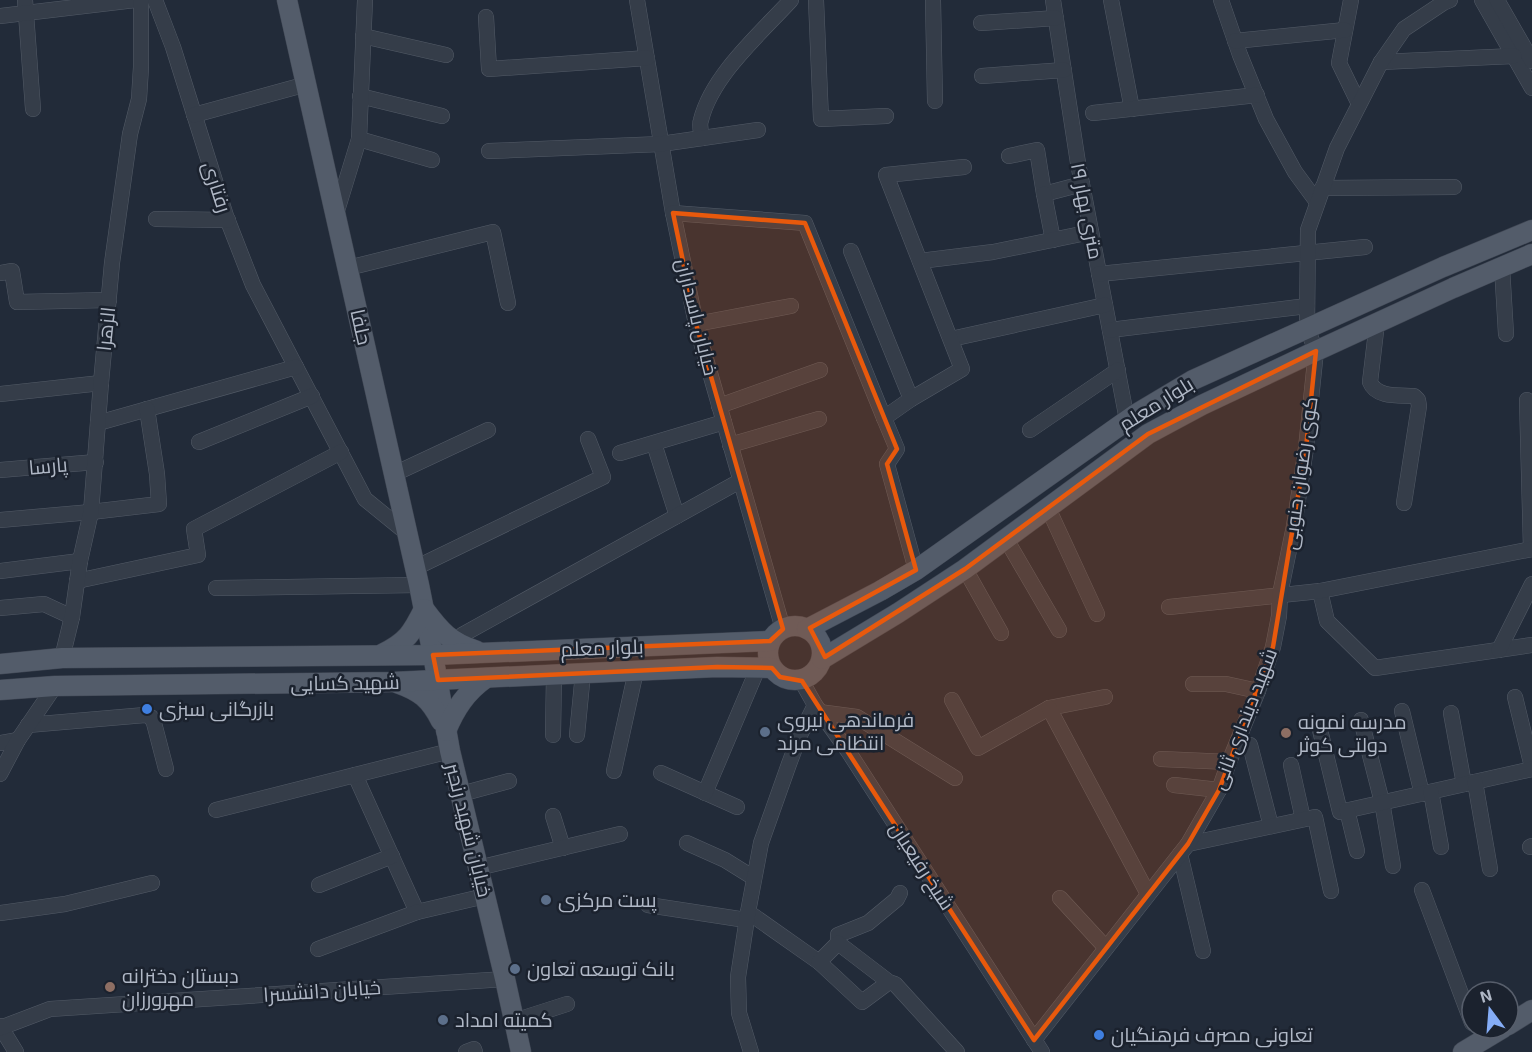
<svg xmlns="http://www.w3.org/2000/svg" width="1532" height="1052" viewBox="0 0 1532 1052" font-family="'Exo 2',Cairo,sans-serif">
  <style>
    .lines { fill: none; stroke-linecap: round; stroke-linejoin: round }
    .minor-casing { stroke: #535b67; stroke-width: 16 }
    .major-casing { stroke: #3f4653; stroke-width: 21 }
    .minor { stroke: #353d49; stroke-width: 15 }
    .major { stroke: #535c6a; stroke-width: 20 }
    .marked { fill: #e8590c; fill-opacity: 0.2; stroke: #e8590c; stroke-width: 4.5; stroke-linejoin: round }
    .shop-dot { fill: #3f7fe0; stroke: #1b222e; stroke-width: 2 }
    .service-dot { fill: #5c6f8a; stroke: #1b222e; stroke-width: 2 }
    .education-dot { fill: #8d6e63; stroke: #1b222e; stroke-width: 2 }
    .labels { text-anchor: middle; stroke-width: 5; stroke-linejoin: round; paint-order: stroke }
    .street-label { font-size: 20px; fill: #b0b8c6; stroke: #1b222e }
    .poi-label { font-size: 20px; fill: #b0b8c6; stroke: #1b222e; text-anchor: start }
  </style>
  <rect width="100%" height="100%" fill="#222b39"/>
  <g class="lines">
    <defs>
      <g id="minor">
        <path d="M 25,0 L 33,109"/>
        <path d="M 155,0 L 173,47 L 226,216 L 253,285 L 365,499 L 408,534"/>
        <path d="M 637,0 L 673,213 L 696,324 L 783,629"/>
        <path d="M 816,0 L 821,119 L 886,116"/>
        <path d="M 933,0 L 935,101"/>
        <path d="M 1053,0 L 1078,163 L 1127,420"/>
        <path d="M 1111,0 L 1132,109"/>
        <path d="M 1221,0 L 1240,55 L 1266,119 L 1295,172 L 1317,202"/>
        <path d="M 1351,0 L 1339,63 L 1359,104"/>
        <path d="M 1482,0 L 1532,88"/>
        <path d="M 1497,0 L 1532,61"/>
        <path d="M 0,16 L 135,0"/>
        <path d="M 486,17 L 489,69 L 647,58"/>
        <path d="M 981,23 L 1056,18"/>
        <path d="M 363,36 L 446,55"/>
        <path d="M 1235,41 L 1345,30"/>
        <path d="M 1381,62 L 1514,56"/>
        <path d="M 982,76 L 1064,70"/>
        <path d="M 360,96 L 442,116"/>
        <path d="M 1093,113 L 1257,95"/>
        <path d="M 194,115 L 307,84"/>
        <path d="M 702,138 C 701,132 699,125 701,120 C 712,75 761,33 791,0"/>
        <path d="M 359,139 L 432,160"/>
        <path d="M 489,151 L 661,144 L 758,130"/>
        <path d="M 1009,156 L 1037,150 L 1044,194 L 1082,184"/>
        <path d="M 1322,188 L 1454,187"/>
        <path d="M 1044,194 L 1053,240"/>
        <path d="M 673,213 L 805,223 L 884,418"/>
        <path d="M 336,214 L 359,139 L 365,0"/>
        <path d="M 156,219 L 228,220"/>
        <path d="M 851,251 L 911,399"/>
        <path d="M 920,261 L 993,252 L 1091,232"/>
        <path d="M 1502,267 L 1506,334"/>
        <path d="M 348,268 L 493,232 L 508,303"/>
        <path d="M 0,273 L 12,271 L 17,302 L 109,300"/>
        <path d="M 1099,274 L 1365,247"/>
        <path d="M 1377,323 L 1370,382 C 1376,398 1400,395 1414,396 L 1418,400 L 1419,406 L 1404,503"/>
        <path d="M 696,324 L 791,306"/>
        <path d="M 1110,330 L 1307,306"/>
        <path d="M 951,339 L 1105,305"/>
        <path d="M 0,394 L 101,383"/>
        <path d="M 1527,400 L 1531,549"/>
        <path d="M 719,406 L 820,370"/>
        <path d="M 98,423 L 296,367"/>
        <path d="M 1030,430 L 1118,370"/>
        <path d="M 199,442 L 312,396"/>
        <path d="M 730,445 L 819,419"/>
        <path d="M 656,450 L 677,516"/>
        <path d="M 620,453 L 724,422"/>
        <path d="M 0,470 L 96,462"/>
        <path d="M 394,474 L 488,430"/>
        <path d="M 1048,508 L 1097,614"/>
        <path d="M 0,520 L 91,512 L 159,504 L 157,474 L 147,409"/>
        <path d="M 1006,539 L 1059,630"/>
        <path d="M 415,568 L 603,477 L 588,439"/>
        <path d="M 965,569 L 1001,633"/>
        <path d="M 916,570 L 887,464 L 897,449 L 884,418 L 911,399 L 962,369 L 886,175 L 964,167"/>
        <path d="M 0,571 L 80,561"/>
        <path d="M 77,581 L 198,555 L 194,529 L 341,452"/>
        <path d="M 216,588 L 419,585"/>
        <path d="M 1320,591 L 1327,621 L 1375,668 L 1532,645"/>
        <path d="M 1169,607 L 1320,591 L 1532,549"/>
        <path d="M 0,608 L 44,604 L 72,617"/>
        <path d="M 462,635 L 740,481"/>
        <path d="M 1499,650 L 1532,584"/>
        <path d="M 62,658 L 72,617 L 80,561 L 91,512 L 101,383 L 112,263 L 130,134 L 139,99 L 141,67 L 141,0"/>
        <path d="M 801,680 L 815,705 L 848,751 L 1042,1052"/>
        <path d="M 1193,684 L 1226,684 L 1258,691"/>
        <path d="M 1515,697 L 1532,767"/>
        <path d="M 952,700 L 978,748 L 1049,708 L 1105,697"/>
        <path d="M 1049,708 L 1148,894"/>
        <path d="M 1402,711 L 1422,794"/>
        <path d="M 819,712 L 857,717 L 955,778"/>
        <path d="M 1451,713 L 1464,784"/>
        <path d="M 1361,720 L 1382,802 L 1393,866"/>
        <path d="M 28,725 L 145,715 L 151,717 L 154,723 L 166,769"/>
        <path d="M 1320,730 L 1340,812 L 1532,769"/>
        <path d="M 553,735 L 554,675"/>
        <path d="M 577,735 L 583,673"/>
        <path d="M 0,743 L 18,740"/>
        <path d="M 1250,745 L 1271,826"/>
        <path d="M 1161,759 L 1229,762"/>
        <path d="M 1291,765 L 1303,819"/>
        <path d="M 614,771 L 636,671"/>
        <path d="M 661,773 L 737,807"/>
        <path d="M 0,774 L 18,740 L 55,686"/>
        <path d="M 355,775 L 417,912 L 485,896"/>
        <path d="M 1475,782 L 1490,869"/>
        <path d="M 1174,785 L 1219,790"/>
        <path d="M 1431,792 L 1441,847"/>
        <path d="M 705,793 L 758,668"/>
        <path d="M 461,794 L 509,781"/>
        <path d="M 216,810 L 450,751"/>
        <path d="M 1347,810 L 1357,851"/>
        <path d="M 553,816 L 563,848"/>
        <path d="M 687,843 L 725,860 L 754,878"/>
        <path d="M 1188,844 L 1315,817 L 1331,891"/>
        <path d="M 1530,847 L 1532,846"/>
        <path d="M 1180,854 L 1203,951"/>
        <path d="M 478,868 L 620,834"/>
        <path d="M 319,885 L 392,856"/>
        <path d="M 1422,890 L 1472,1023"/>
        <path d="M 1060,898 L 1106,948"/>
        <path d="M 648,905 L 746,920"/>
        <path d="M 748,912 L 819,962"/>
        <path d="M 0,913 L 65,904 L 152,883"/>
        <path d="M 838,943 L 838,935 L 868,923 L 897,899 L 900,893"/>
        <path d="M 318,949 L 417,912"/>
        <path d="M 889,982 L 862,1002 L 819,962 L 838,943 L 889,982 L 895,984 L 957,1052"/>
        <path d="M 514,1021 L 567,1004"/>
        <path d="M 0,1026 L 16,1052"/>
        <path d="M 0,1028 L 50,1009 L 505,979"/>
        <path d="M 1034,1040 L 1188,844 L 1219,790 L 1229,762 L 1258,691 L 1273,647 L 1279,616 L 1280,594 L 1294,526 L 1306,448 L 1316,351 L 1307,328 L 1308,230 L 1337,148 L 1381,62 L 1404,29 L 1443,3 L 1450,0"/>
        <path d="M 466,1052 L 474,1049 L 475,1052"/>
        <path d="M 751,1052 L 739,1013 L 738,977 L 748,912 L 761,843 L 789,764 L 800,735 L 815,705"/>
      </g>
      <g id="major">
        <path d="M 287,0 L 419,585 L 433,655 L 450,751 L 505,979 L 521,1052"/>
        <circle cx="795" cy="653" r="27"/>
        <path d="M 807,629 L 880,591 L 916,570 L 1136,414 L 1193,380 L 1443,267 L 1532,230"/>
        <path d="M 382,654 C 407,642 412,633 424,609 C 441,632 450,642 477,651"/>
        <path d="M 822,659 L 898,613 L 965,569 L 1148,434 L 1202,405 L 1316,351 L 1453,288 L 1532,254"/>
        <path d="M 0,664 L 62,658 L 433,655 L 770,641"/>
        <path d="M 397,683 C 420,691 430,699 441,721"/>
        <path d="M 0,690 L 55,686 L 393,682 L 717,667 L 772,668"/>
        <path d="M 446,731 C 455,709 466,692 486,678"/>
        <path d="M 1508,1025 L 1532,1010"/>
        <path d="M 1463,1052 L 1503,1028"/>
      </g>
    </defs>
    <use href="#minor" class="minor-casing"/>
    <use href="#major" class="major-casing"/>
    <use href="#minor" class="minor"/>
    <use href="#major" class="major"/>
  </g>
  <path class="marked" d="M 673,213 L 805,223 L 897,449 L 887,464 L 916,570 L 810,628 L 825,657 L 965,569 L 1148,434 L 1316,351 L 1306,448 L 1273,647 L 1219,790 L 1188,844 L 1034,1040 L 802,681 L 780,677 L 772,668 L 717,667 L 438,680 L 433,655 L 770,641 L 783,629 L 696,324 Z"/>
  <g class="shop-dot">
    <circle cx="147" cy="709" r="6"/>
    <circle cx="1099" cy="1035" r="6"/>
  </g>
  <g class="service-dot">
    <circle cx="765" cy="732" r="6"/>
    <circle cx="546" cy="900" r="6"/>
    <circle cx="515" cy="969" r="6"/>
    <circle cx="443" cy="1020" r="6"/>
  </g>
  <g class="education-dot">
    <circle cx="1286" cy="733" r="6"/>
    <circle cx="110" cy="987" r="6"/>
  </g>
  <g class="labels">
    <g class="street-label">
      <text transform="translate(217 187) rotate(72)" y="7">رفتاری</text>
      <text transform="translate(1087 211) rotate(79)" y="7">۱۹ متری بهار</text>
      <text transform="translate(697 317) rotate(76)" y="7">خیابان پاسداران</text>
      <text transform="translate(361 327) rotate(77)" y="7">جلفا</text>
      <text transform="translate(106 329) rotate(-84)" y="7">الزهرا</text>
      <text transform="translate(1156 404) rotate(-32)" y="7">بلوار معلم</text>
      <text transform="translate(48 466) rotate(-5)" y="7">پارسا</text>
      <text transform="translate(1300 473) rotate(-82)" y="7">کوی رضوان جنوبی</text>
      <text transform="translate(602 648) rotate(-2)" y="7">بلوار معلم</text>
      <text transform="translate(345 683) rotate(-1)" y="7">شهید کسایی</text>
      <text transform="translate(1244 719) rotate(-69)" y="7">شهید دینداری ثانی</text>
      <text transform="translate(469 830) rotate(76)" y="7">خیابان شهید رنجبر</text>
      <text transform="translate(922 866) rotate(57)" y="7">شیخ رفیعیان</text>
      <text transform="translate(322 991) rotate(-4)" y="7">خیابان دانشسرا</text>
    </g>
    <g class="poi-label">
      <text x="159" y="716">بازرگانی سبزی</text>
      <text x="777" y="727">فرماندهی نیروی<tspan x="777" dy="23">انتظامی مرند</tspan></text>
      <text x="1298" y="729">مدرسه نمونه<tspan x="1298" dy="23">دولتی کوثر</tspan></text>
      <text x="558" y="907">پست مرکزی</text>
      <text x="527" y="976">بانک توسعه تعاون</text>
      <text x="122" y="983">دبستان دخترانه<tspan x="122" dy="23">مهرورزان</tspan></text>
      <text x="455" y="1027">کمیته امداد</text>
      <text x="1111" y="1042">تعاونی مصرف فرهنگیان</text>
    </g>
  </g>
  <g transform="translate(1490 1010) rotate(344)"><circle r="28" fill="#1b222e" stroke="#575e6b" stroke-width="1.5"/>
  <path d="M0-4.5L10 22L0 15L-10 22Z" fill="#85adf6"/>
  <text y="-9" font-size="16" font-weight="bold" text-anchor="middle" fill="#b0b8c6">N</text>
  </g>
</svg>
